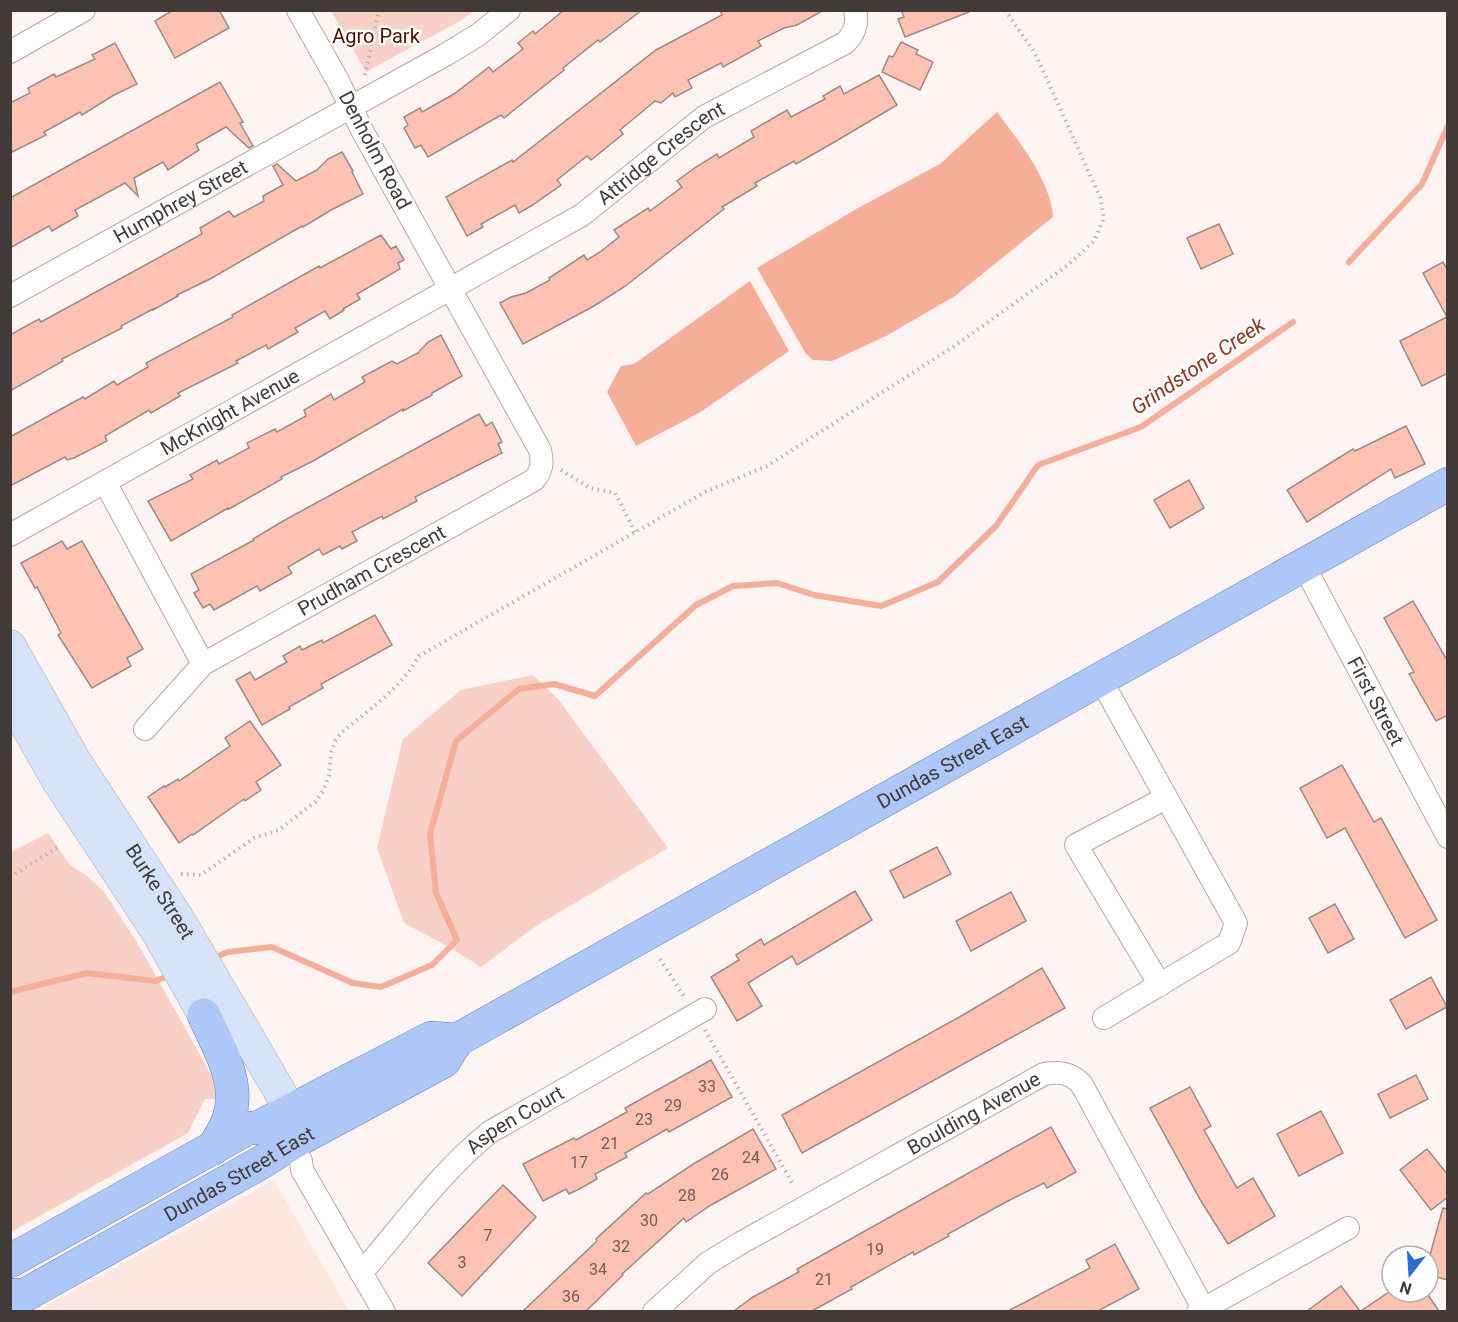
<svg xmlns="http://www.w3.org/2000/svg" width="1458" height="1322" viewBox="0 0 1458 1322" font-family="Roboto,sans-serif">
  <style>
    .built { fill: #fee7e1 }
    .green { fill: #f8d0c5 }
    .water { fill: #f7ae99 }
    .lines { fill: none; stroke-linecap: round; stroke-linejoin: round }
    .stream { stroke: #f7ae99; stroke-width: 6 }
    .building { fill: #fec2b2; stroke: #9c8a85; stroke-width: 1.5 }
    .street-casing { stroke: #baa7a2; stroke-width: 24 }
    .secondary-casing { stroke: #baa7a2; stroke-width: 33 }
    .primary-casing { stroke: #647eb2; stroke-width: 34 }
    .path { stroke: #bdb5b3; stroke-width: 4; stroke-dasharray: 1.5 4.5; stroke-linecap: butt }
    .street { stroke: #fff; stroke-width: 22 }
    .secondary { stroke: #d6e3fb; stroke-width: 32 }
    .primary { stroke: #adc8f8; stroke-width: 33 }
    .labels { text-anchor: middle; stroke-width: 5; stroke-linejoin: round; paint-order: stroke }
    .number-label { font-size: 16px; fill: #715c56 }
    .park-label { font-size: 20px; fill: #4f1000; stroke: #fff }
    .street-label { font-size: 20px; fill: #423a38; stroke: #fff }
    .water-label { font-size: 21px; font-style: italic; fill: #8c3720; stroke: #fff }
  </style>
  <rect width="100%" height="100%" fill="#fcf4f2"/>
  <path class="built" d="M 274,1180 L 349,1311 L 37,1311 Z"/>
  <g class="green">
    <path d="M 331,11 L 474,11 L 460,21 L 366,72 Z"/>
    <path d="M 533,675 L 558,699 L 668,848 L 536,926 L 481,967 L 449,947 L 404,923 L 377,848 L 403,739 L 461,690 Z"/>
    <path d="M 48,833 L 70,865 L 87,876 L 104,892 L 138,944 L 213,1078 L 216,1099 L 205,1099 L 188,1133 L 11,1232 L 11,852 Z"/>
  </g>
  <g class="water">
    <path d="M 997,112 C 1018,140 1051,181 1053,217 L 955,296 L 886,336 L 832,361 L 813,360 L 806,354 L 757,268 L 858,208 L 940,164 Z"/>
    <path d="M 750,281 L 789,351 L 699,413 L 636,446 L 607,392 L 621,366 L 634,364 Z"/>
  </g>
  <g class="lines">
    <g class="stream">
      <path d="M 1349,262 L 1422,184 L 1448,126"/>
      <path d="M 211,959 L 228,952 L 272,947 L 353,983 L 381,987 L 432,965 L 457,940 L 436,893 L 430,834 L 456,741 L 519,689 L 554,684 L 595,696 L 696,605 L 733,586 L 777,583 L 814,595 L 881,606 L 938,582 L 996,526 L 1038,465 L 1141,427 L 1293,322"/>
      <path d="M 10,992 L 87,973 L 155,981 L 171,975"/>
    </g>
  </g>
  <g class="building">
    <path d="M 173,10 L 219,10 L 229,28 L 175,58 L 155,21 Z"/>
    <path d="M 564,10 L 642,10 L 600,42 L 598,40 L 563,68 L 564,70 L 504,118 L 501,115 L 428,157 L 421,145 L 415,148 L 404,128 L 408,125 L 404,117 L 420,108 L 422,112 L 454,94 L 489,67 L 493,72 L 523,49 L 518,43 L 533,31 L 535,34 Z"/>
    <path d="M 720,10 L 824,10 L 797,25 L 784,28 L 758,41 L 761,46 L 723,67 L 721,63 L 688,80 L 692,88 L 675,97 L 673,93 L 661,103 L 655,101 L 620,130 L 623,134 L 591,160 L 587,156 L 557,180 L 561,185 L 531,206 L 519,213 L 515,205 L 481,224 L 483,227 L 467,236 L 446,197 L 512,160 L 513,162 L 656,50 L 722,15 Z"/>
    <path d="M 901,10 L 969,10 L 969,12 L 905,37 L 898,19 L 904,17 Z"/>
    <path d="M 901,42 L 918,50 L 916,54 L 933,62 L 920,90 L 882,72 L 889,56 L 893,57 Z"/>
    <path d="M 115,43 L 137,84 L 114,95 L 82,115 L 80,112 L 44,132 L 46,135 L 10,153 L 10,103 L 30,93 L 28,88 L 54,74 L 56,77 L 95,59 L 92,55 Z"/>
    <path d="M 879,75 L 897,105 L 831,144 L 796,164 L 794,161 L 755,183 L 757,186 L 722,207 L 724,209 L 624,287 L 594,306 L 523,344 L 500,303 L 511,297 L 526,293 L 550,280 L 549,278 L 584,255 L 587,260 L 600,252 L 619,237 L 614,230 L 648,208 L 650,211 L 682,187 L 677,181 L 696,167 L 717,154 L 719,158 L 754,137 L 751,131 L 787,110 L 791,117 L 825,99 L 823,96 L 840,86 L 844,94 Z"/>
    <path d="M 220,82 L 243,122 L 240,123 L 253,146 L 249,148 L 226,127 L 196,144 L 199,150 L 168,170 L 163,162 L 134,178 L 138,196 L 125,183 L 75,210 L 78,216 L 52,231 L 49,226 L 10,248 L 10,198 Z"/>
    <path d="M 342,152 L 353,171 L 352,172 L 363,194 L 331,210 L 303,227 L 302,226 L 210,279 L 177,295 L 178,296 L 153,310 L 153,309 L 121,326 L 122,328 L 62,359 L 63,361 L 10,391 L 10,335 L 39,319 L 41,322 L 202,234 L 200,228 L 229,211 L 234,217 L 264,201 L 263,196 L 283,185 L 273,166 L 277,164 L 296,181 L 317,170 L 328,159 Z"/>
    <path d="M 1219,224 L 1233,254 L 1201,269 L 1187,238 Z"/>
    <path d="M 381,235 L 391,249 L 396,246 L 404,260 L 398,263 L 400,269 L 357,294 L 360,299 L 343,309 L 344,310 L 330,319 L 325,311 L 295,328 L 298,332 L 268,349 L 266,345 L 236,361 L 238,363 L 178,393 L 180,396 L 151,413 L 149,410 L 105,436 L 107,441 L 74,458 L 67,460 L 65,457 L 10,486 L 10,437 L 83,397 L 85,399 L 114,381 L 117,385 L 148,367 L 146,363 L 233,317 L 232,315 L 319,266 L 320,268 Z"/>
    <path d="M 1443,262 L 1448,271 L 1448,373 L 1422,386 L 1400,341 L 1447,317 L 1423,273 Z"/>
    <path d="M 441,335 L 462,376 L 432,393 L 432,395 L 403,411 L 403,409 L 313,461 L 281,477 L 282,479 L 229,509 L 228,508 L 171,541 L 148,501 L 193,479 L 190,475 L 217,460 L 219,464 L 249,448 L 247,443 L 275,429 L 277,432 L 306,416 L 304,410 L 331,394 L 334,400 L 365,382 L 362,377 L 392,361 L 397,364 L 418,353 L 428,342 Z"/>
    <path d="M 479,414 L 486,426 L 492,422 L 502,442 L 498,444 L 502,453 L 415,497 L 417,501 L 383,519 L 382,516 L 352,532 L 357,541 L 342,549 L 340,546 L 323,555 L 319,549 L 288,567 L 292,573 L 260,591 L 257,586 L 214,610 L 210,604 L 203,608 L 194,593 L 199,590 L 191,574 L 254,540 L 253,539 L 285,520 Z"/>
    <path d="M 1406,426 L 1425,464 L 1395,478 L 1391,469 L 1307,522 L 1287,490 L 1353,449 L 1355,451 Z"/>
    <path d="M 1189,480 L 1204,508 L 1170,528 L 1154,500 Z"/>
    <path d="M 62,541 L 67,549 L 82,541 L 143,649 L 127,658 L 131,666 L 92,688 L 58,635 L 61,633 L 37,587 L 35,588 L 21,563 Z"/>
    <path d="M 1413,601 L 1448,662 L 1448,715 L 1436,721 L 1409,674 L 1414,672 L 1384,618 Z"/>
    <path d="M 375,615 L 392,645 L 321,684 L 323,688 L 289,707 L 290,709 L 262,725 L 236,680 L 250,672 L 255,680 L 287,662 L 283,656 L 300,646 L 302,650 L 322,640 L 323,643 Z"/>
    <path d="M 250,721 L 281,765 L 256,782 L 261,790 L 245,801 L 244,799 L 193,835 L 192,834 L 179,843 L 148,797 L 164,786 L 165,787 L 178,779 L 179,781 L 185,777 L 230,746 L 225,738 Z"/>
    <path d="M 1342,765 L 1374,822 L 1381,818 L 1437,920 L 1405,938 L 1345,828 L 1327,838 L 1300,788 Z"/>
    <path d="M 937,847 L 951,874 L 904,898 L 890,871 Z"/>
    <path d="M 855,891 L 872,920 L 797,965 L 792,956 L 748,983 L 762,1006 L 737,1021 L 711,977 L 739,960 L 736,955 L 761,939 L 764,945 Z"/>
    <path d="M 1011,892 L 1026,921 L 971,951 L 956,921 Z"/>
    <path d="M 1335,904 L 1354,939 L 1328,953 L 1309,918 Z"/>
    <path d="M 1042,968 L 1065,1008 L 802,1153 L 782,1115 L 963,1015 Z"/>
    <path d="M 1431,977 L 1447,1007 L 1406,1029 L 1390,1000 Z"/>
    <path d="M 711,1060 L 732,1097 L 669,1132 L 667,1129 L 625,1153 L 627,1157 L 595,1174 L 597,1179 L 583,1187 L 569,1194 L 566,1189 L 543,1201 L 523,1164 L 574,1138 L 576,1140 L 627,1112 L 625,1108 Z"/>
    <path d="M 1416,1075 L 1428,1099 L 1390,1118 L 1378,1094 Z"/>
    <path d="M 1190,1087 L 1211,1126 L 1204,1130 L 1237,1188 L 1253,1178 L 1275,1216 L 1228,1244 L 1201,1201 L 1150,1108 Z"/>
    <path d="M 1321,1111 L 1343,1153 L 1299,1176 L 1277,1134 Z"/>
    <path d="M 1051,1127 L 1076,1172 L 1047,1188 L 1044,1183 L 1004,1203 L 948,1234 L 949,1236 L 914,1255 L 913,1252 L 851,1287 L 852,1289 L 812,1311 L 734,1311 L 753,1297 L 799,1272 L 797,1269 Z"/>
    <path d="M 753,1129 L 776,1169 L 711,1205 L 686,1222 L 684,1218 L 622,1274 L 623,1275 L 586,1311 L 523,1311 L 597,1241 L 596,1239 L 646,1193 L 648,1194 L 695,1163 Z"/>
    <path d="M 1427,1149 L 1448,1175 L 1448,1197 L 1431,1210 L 1400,1170 Z"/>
    <path d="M 503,1185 L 536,1217 L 462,1296 L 428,1263 Z"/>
    <path d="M 1443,1208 L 1448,1209 L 1448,1280 L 1428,1275 L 1428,1262 Z"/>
    <path d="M 1115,1244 L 1139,1289 L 1098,1311 L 1008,1311 L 1090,1268 L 1086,1260 Z"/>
    <path d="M 1341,1286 L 1360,1311 L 1307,1311 Z"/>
    <path d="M 1389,1292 L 1426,1292 L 1439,1311 L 1361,1311 Z"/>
  </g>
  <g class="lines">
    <defs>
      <g id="street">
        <path d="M 10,52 L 84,10"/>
        <path id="s1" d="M 10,296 L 445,55 L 478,35 L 509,10"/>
        <path d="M 105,482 L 203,664"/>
        <path id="s2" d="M 10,535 L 582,215 L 704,117 L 845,43 C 855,33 858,24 855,10"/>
        <path id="s3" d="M 1304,566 L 1448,837"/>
        <path d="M 1101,680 L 1236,923 L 1229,943 L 1104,1018"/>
        <path id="s4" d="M 145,729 L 203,664 L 534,480 C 542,470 543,463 540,450 L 363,132 L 338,81 L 298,10"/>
        <path d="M 1160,985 L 1076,845 L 1166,798"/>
        <path d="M 292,1143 L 301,1161 L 302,1170 L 384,1312"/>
        <path id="s5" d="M 361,1273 C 403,1226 440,1172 490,1132 L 705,1009"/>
        <path id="s6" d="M 654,1312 L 708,1263 L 739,1244 L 1044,1074 C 1060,1071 1072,1073 1082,1085 L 1203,1308"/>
        <path d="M 1198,1312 L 1348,1228"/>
      </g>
      <g id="secondary">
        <path id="s7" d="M 10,646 L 75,761 L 179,920 L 276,1085 L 290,1110 L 292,1136"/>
        <path d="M 10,696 L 56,778 L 158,933 L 204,1015 L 219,1036"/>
      </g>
      <g id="primary">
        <path d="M 204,1015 C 218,1047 241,1082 229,1118 C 226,1128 219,1138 214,1148"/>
        <path d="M 10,1261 L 248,1128 L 257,1128 L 431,1038 L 457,1040"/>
        <path id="s8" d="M 10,1295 L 25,1295 L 262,1162 L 292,1143 L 444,1061 L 457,1040 L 1448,484"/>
      </g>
    </defs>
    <use href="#street" class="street-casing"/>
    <use href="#secondary" class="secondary-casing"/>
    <use href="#primary" class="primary-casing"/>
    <g class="path">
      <path d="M 365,75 L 379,10"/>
      <path d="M 561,470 L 590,488 L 615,493 L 635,532"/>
      <path d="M 181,874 L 201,875 L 254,838 L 279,830 L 315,802 L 323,791 L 329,776 L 331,753 L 335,741 L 342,732 C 370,709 401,688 419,656 L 707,491 L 767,466 L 956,345 L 1068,265 L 1094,241 L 1104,218 L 1100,197 L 1035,53 L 1005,10"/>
      <path d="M 10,877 L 60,846"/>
      <path d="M 660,959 L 685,998"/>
      <path d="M 705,1030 L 794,1186"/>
    </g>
    <use href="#street" class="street"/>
    <use href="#secondary" class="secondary"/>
    <use href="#primary" class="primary"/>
  </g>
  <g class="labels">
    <g class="number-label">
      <text x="707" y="1092">33</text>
      <text x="673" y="1111">29</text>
      <text x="644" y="1125">23</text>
      <text x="610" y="1149">21</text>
      <text x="751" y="1163">24</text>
      <text x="579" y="1168">17</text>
      <text x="720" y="1180">26</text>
      <text x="687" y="1201">28</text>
      <text x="649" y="1226">30</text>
      <text x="488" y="1241">7</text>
      <text x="621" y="1252">32</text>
      <text x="875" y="1255">19</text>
      <text x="462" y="1268">3</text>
      <text x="598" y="1275">34</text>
      <text x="824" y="1285">21</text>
      <text x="571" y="1302">36</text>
    </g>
    <g class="park-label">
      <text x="376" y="43">Agro Park</text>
    </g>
    <g class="street-label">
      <text transform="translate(375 150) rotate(62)" y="7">Denholm Road</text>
      <text dy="7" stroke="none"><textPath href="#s2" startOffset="756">Attridge Crescent</textPath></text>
      <text dy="7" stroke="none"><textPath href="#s1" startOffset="195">Humphrey Street</textPath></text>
      <text dy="7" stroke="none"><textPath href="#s2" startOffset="252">McKnight Avenue</textPath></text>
      <text dy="7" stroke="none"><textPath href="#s4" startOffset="280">Prudham Crescent</textPath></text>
      <text dy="7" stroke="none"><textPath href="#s3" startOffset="153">First Street</textPath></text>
      <text dy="7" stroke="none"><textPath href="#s8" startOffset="1088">Dundas Street East</textPath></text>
      <text dy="7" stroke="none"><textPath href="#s7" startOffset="288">Burke Street</textPath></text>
      <text dy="7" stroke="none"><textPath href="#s6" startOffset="378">Boulding Avenue</textPath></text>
      <text dy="7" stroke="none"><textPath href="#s5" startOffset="219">Aspen Court</textPath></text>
      <text dy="7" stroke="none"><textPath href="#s8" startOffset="261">Dundas Street East</textPath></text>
    </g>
    <g class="water-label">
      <text transform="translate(1198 366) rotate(-34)" y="7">Grindstone Creek</text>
    </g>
  </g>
  <rect width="1458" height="1322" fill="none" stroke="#423a38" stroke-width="24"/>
  <g transform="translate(1410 1274) rotate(197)"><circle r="28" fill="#ffffff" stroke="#b3b0af" stroke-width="1.5"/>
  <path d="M0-4.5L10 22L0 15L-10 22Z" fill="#2f69d7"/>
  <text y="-9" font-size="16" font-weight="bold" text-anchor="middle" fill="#423a38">N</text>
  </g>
</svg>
